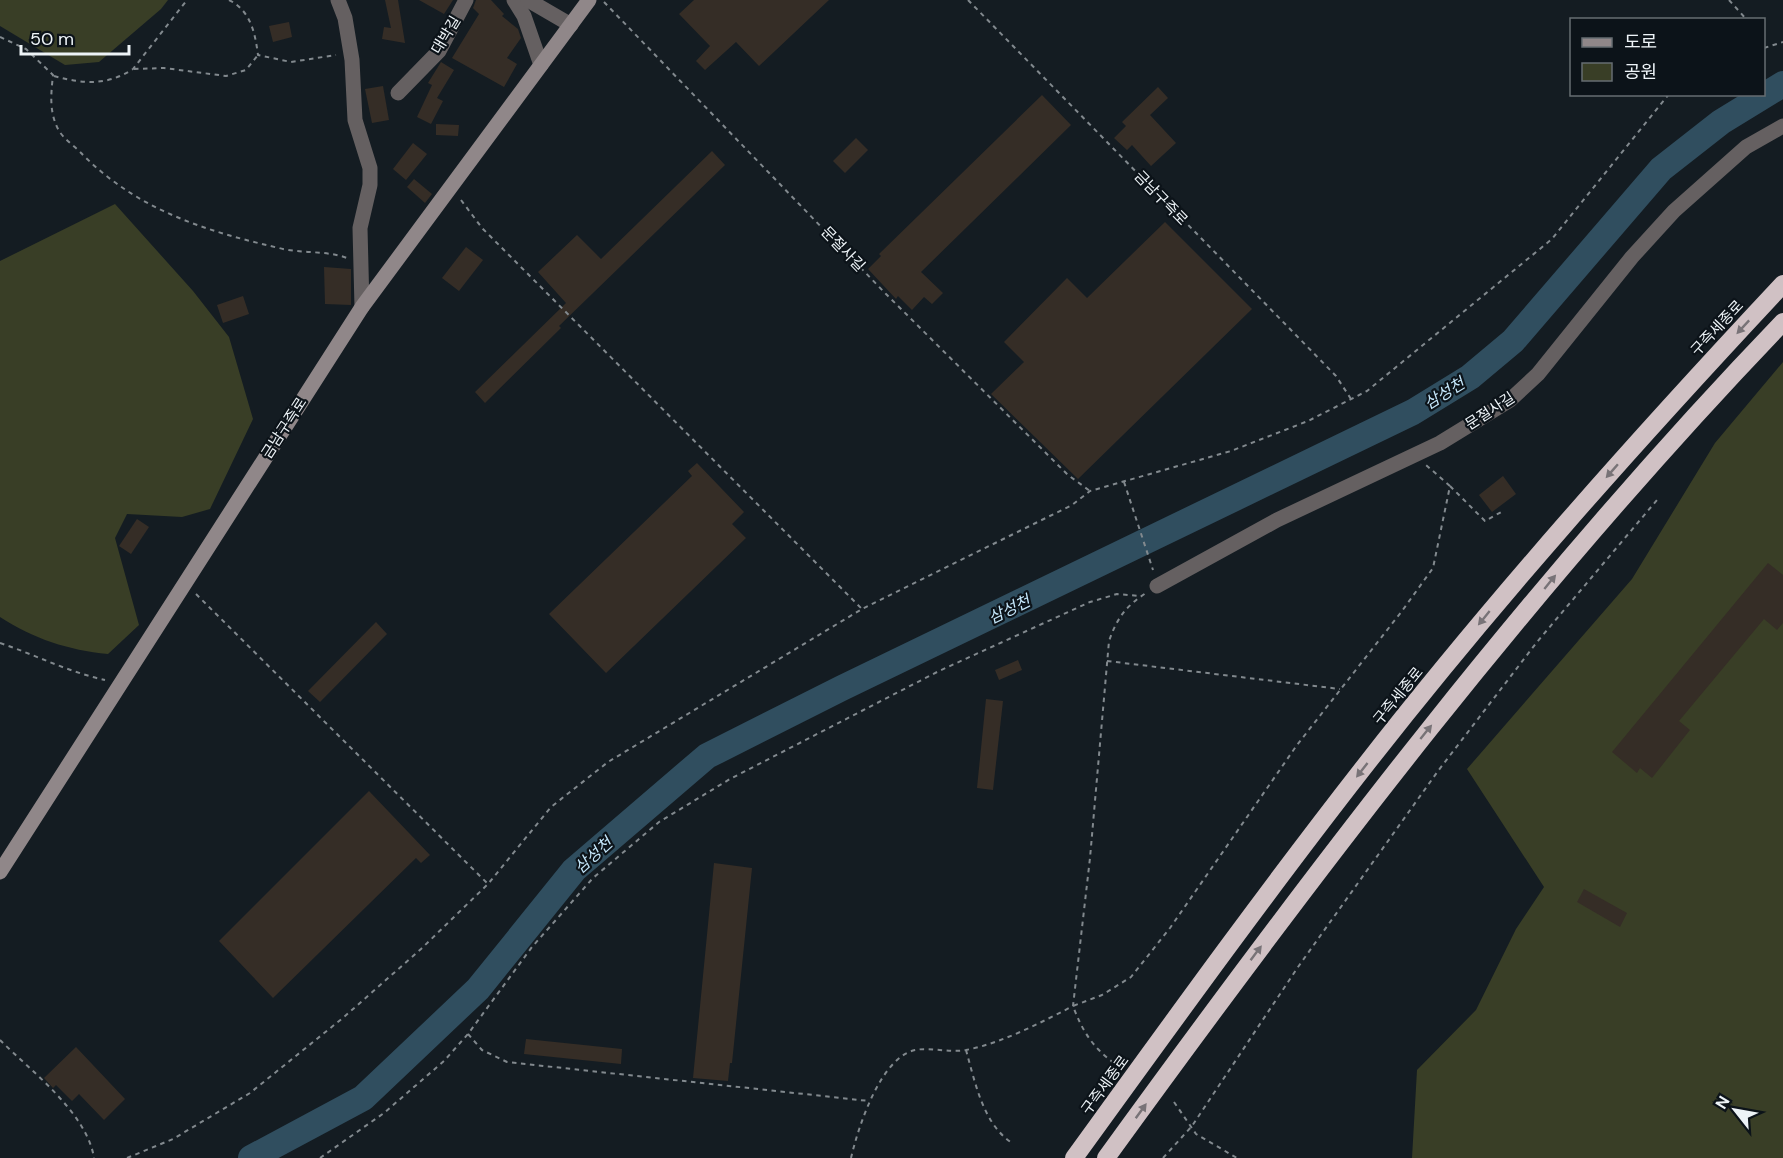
<svg xmlns="http://www.w3.org/2000/svg" width="1783" height="1158" viewBox="0 0 1783 1158" font-family="'DM Sans','Noto Sans KR',sans-serif">
  <style>
    .green { fill: #393e26 }
    .lines { fill: none; stroke-linecap: round; stroke-linejoin: round }
    .river { stroke: #304e5f; stroke-width: 26 }
    .building { fill: #352d26 }
    .path { stroke: #82898e; stroke-width: 2; stroke-dasharray: 4.5 4.5; stroke-linecap: butt }
    .street { stroke: #656061; stroke-width: 15 }
    .secondary { stroke: #908789; stroke-width: 15 }
    .highway { stroke: #d0c1c4; stroke-width: 18 }
    .oneway { fill: #787377 }
    .labels { text-anchor: middle; stroke-width: 4.5; stroke-linejoin: round; paint-order: stroke }
    .street-label { font-size: 15px; fill: #edf3f7; stroke: #0c1319 }
    .water-label { font-size: 16px; font-style: italic; fill: #c6e8fc; stroke: #0c1319 }
  </style>
  <rect width="100%" height="100%" fill="#141c22"/>
  <g class="green">
    <path d="M 0,0 L 168,0 L 161,9 L 99,62 L 65,65 L 0,26 Z"/>
    <path d="M 115,204 L 193,291 L 229,337 L 253,419 L 210,509 L 182,517 L 127,514 L 115,538 L 139,625 L 108,654 C 68,650 34,639 0,617 L 0,261 Z"/>
    <path d="M 1783,362 L 1783,1158 L 1412,1158 L 1417,1070 L 1476,1010 L 1516,929 L 1544,887 L 1467,769 L 1632,579 L 1715,443 Z"/>
  </g>
  <g class="lines">
    <path class="river" d="M 251,1158 L 363,1098 L 478,989 L 574,870 L 707,756 L 842,688 L 1413,412 L 1470,377 L 1513,341 L 1661,169 L 1721,122 L 1783,84"/>
  </g>
  <g class="building">
    <path d="M 385,0 L 398,0 L 405,43 L 382,39 L 384,27 L 391,28 Z"/>
    <path d="M 419,0 L 453,0 L 444,14 Z"/>
    <path d="M 476,0 L 491,0 L 504,14 L 502,16 L 518,29 L 521,38 L 507,58 L 517,64 L 504,87 L 452,58 L 479,14 L 473,8 Z"/>
    <path d="M 694,0 L 829,0 L 759,66 L 736,42 L 705,70 L 696,61 L 710,46 L 679,14 Z"/>
    <path d="M 289,22 L 292,37 L 273,42 L 269,26 Z"/>
    <path d="M 441,62 L 454,70 L 437,98 L 443,101 L 431,124 L 417,117 L 432,85 L 428,83 Z"/>
    <path d="M 383,86 L 389,120 L 372,123 L 365,89 Z"/>
    <path d="M 1158,87 L 1168,98 L 1150,115 L 1176,143 L 1151,166 L 1132,145 L 1127,150 L 1114,138 L 1126,126 L 1122,122 Z"/>
    <path d="M 1042,95 L 1071,125 L 921,272 L 943,293 L 932,304 L 924,297 L 912,310 L 898,296 L 896,299 L 868,269 L 881,256 L 879,254 Z"/>
    <path d="M 436,124 L 459,125 L 458,136 L 436,135 Z"/>
    <path d="M 856,138 L 868,150 L 845,173 L 833,161 Z"/>
    <path d="M 413,143 L 427,154 L 406,180 L 393,169 Z"/>
    <path d="M 712,151 L 725,165 L 559,326 L 561,328 L 485,403 L 475,392 L 566,303 L 538,272 L 577,235 L 601,259 Z"/>
    <path d="M 414,179 L 432,194 L 425,203 L 407,187 Z"/>
    <path d="M 1165,222 L 1252,309 L 1078,479 L 991,394 L 1024,362 L 1004,342 L 1067,278 L 1087,298 Z"/>
    <path d="M 466,247 L 483,260 L 459,291 L 442,278 Z"/>
    <path d="M 324,267 L 351,269 L 351,305 L 325,304 Z"/>
    <path d="M 243,296 L 249,314 L 223,323 L 217,305 Z"/>
    <path d="M 697,463 L 744,512 L 732,524 L 746,538 L 606,673 L 549,614 L 692,476 L 688,471 Z"/>
    <path d="M 1503,476 L 1516,494 L 1492,512 L 1479,495 Z"/>
    <path d="M 137,519 L 149,527 L 131,554 L 119,546 Z"/>
    <path d="M 1768,563 L 1783,575 L 1783,623 L 1777,630 L 1764,619 L 1679,721 L 1690,730 L 1652,778 L 1640,768 L 1637,773 L 1612,752 Z"/>
    <path d="M 376,622 L 387,634 L 320,702 L 308,691 Z"/>
    <path d="M 1018,660 L 1022,670 L 999,680 L 995,670 Z"/>
    <path d="M 986,699 L 1003,701 L 993,790 L 977,788 Z"/>
    <path d="M 369,791 L 430,855 L 421,863 L 416,858 L 273,998 L 219,941 Z"/>
    <path d="M 714,863 L 752,868 L 732,1063 L 730,1063 L 728,1081 L 693,1078 Z"/>
    <path d="M 1584,889 L 1627,913 L 1620,927 L 1577,902 Z"/>
    <path d="M 526,1039 L 622,1049 L 621,1064 L 524,1054 Z"/>
    <path d="M 76,1047 L 125,1099 L 104,1120 L 79,1094 L 72,1101 L 56,1085 L 53,1088 L 44,1078 Z"/>
  </g>
  <g class="lines">
    <g class="path">
      <path d="M 229,0 C 251,11 255,33 258,55 L 291,62 L 336,55"/>
      <path d="M 968,0 L 1336,376 L 1351,399"/>
      <path d="M 1729,0 L 1747,20"/>
      <path d="M 604,2 L 886,294 L 1068,475 L 1090,491"/>
      <path d="M 0,37 L 26,49 L 53,75 C 51,94 49,111 58,129 C 63,139 76,147 83,155 C 138,210 205,231 279,248 C 301,254 326,250 347,258"/>
      <path d="M 1764,48 L 1783,42"/>
      <path d="M 134,69 L 164,68 L 226,76 L 246,70 L 258,55"/>
      <path d="M 54,76 C 83,84 107,86 133,69 L 187,0"/>
      <path d="M 461,200 L 482,228 L 862,609"/>
      <path d="M 1124,482 L 1153,570"/>
      <path d="M 1450,486 L 1485,521 L 1503,511"/>
      <path d="M 196,594 L 488,884"/>
      <path d="M 0,643 C 36,655 68,672 105,680"/>
      <path d="M 1107,661 L 1340,689"/>
      <path d="M 468,1034 L 482,1050 L 507,1062 L 869,1101"/>
      <path d="M 0,1040 C 31,1071 87,1113 94,1158"/>
      <path d="M 966,1050 C 975,1082 983,1124 1012,1143"/>
      <path d="M 1114,1063 C 1092,1047 1082,1030 1073,1006 L 1102,995 L 1131,977 L 1170,928 L 1297,745 L 1402,611 L 1433,568 L 1450,486 L 1426,465"/>
      <path d="M 1174,1102 L 1196,1134 L 1237,1158"/>
      <path d="M 127,1158 L 173,1139 L 250,1093 L 344,1017 L 421,949 L 488,884 L 551,807 L 608,762 L 862,609 L 1072,505 L 1090,491 L 1231,451 L 1308,421 L 1367,391 L 1552,239 L 1669,94"/>
      <path d="M 320,1158 L 384,1113 L 444,1061 L 468,1034 L 532,947 L 593,878 L 659,822 L 730,779 L 939,671 L 1090,602 L 1117,594 L 1141,596"/>
      <path d="M 851,1158 C 858,1128 880,1058 915,1050 C 931,1047 949,1053 966,1050 C 1002,1043 1040,1023 1073,1006 L 1090,858 L 1109,641 C 1117,618 1126,606 1146,593"/>
      <path d="M 1163,1158 L 1192,1126 L 1298,967 L 1438,771 L 1537,642 L 1657,500"/>
    </g>
    <g class="street">
      <path d="M 338,0 L 345,18 L 352,60 L 355,120 L 370,168 L 370,185 L 360,228 L 362,307"/>
      <path d="M 514,0 L 524,16 L 541,65"/>
      <path d="M 528,0 L 571,25"/>
      <path d="M 398,93 L 439,51 L 466,0"/>
      <path d="M 1157,586 L 1277,520 L 1440,443 L 1510,400 L 1538,374 L 1632,257 L 1674,211 L 1746,147 L 1783,126"/>
    </g>
    <path class="secondary" d="M 0,872 L 362,307 L 589,0"/>
    <g class="highway">
      <path d="M 1074,1158 C 1169,1027 1264,895 1364,767 C 1495,599 1637,440 1783,284"/>
      <path d="M 1106,1158 C 1317,867 1534,581 1783,322"/>
    </g>
  </g>
  <defs><path id="oneway-solid" d="M-6-.8H1V-3.2L6.5 0L1 3.2V.8H-6Z" transform="scale(1.5)"/></defs>
  <g class="oneway">
    <use href="#oneway-solid" transform="translate(1743 327) rotate(133)"/>
    <use href="#oneway-solid" transform="translate(1612 471) rotate(131)"/>
    <use href="#oneway-solid" transform="translate(1550 582) rotate(-51)"/>
    <use href="#oneway-solid" transform="translate(1484 618) rotate(129)"/>
    <use href="#oneway-solid" transform="translate(1426 732) rotate(-51)"/>
    <use href="#oneway-solid" transform="translate(1362 770) rotate(128)"/>
    <use href="#oneway-solid" transform="translate(1256 953) rotate(-53)"/>
    <use href="#oneway-solid" transform="translate(1141 1111) rotate(-54)"/>
  </g>
  <g class="labels">
    <g class="street-label">
      <text transform="translate(446 35) rotate(-59)" y="5">대박길</text>
      <text transform="translate(1161 198) rotate(46)" y="5">금남구즉로</text>
      <text transform="translate(843 249) rotate(46)" y="5">문절사길</text>
      <text transform="translate(1717 328) rotate(-47)" y="5">구즉세종로</text>
      <text transform="translate(1490 411) rotate(-33)" y="5">문절사길</text>
      <text transform="translate(284 428) rotate(-57)" y="5">금남구즉로</text>
      <text transform="translate(1398 696) rotate(-51)" y="5">구즉세종로</text>
      <text transform="translate(1105 1085) rotate(-54)" y="5">구즉세종로</text>
    </g>
    <g class="water-label">
      <text transform="translate(1444 393) rotate(-32)" y="6">삼성천</text>
      <text transform="translate(1009 609) rotate(-26)" y="6">삼성천</text>
      <text transform="translate(593 855) rotate(-42)" y="6">삼성천</text>
    </g>
  </g>
  <rect x="1570" y="18" width="195" height="78" fill="#0c1319" stroke="#666d72" stroke-width="1.5"/>
  <rect x="1582" y="38" width="30" height="9" fill="#908789" stroke="#666d72" stroke-width="1.5"/>
  <text x="1624" y="48" font-size="18" fill="#edf3f7">도로</text>
  <rect x="1582" y="63" width="30" height="18" fill="#393e26" stroke="#666d72" stroke-width="1.5"/>
  <text x="1624" y="78" font-size="18" fill="#edf3f7">공원</text>
  <g transform="translate(1735 1110) rotate(301)" stroke="#0c1319" stroke-width="4.5" paint-order="stroke">
  <path d="M0-4.5L10 22L0 15L-10 22Z" fill="#edf3f7"/>
  <text y="-9" font-size="16" font-weight="bold" text-anchor="middle" fill="#edf3f7">N</text>
  </g>
  <path d="M21 45v9h108v-9" fill="none" stroke="#edf3f7" stroke-width="3"/>
  <text x="30" y="45" font-size="18" fill="#edf3f7" stroke="#0c1319" stroke-width="4.5" paint-order="stroke">50 m</text>
</svg>
